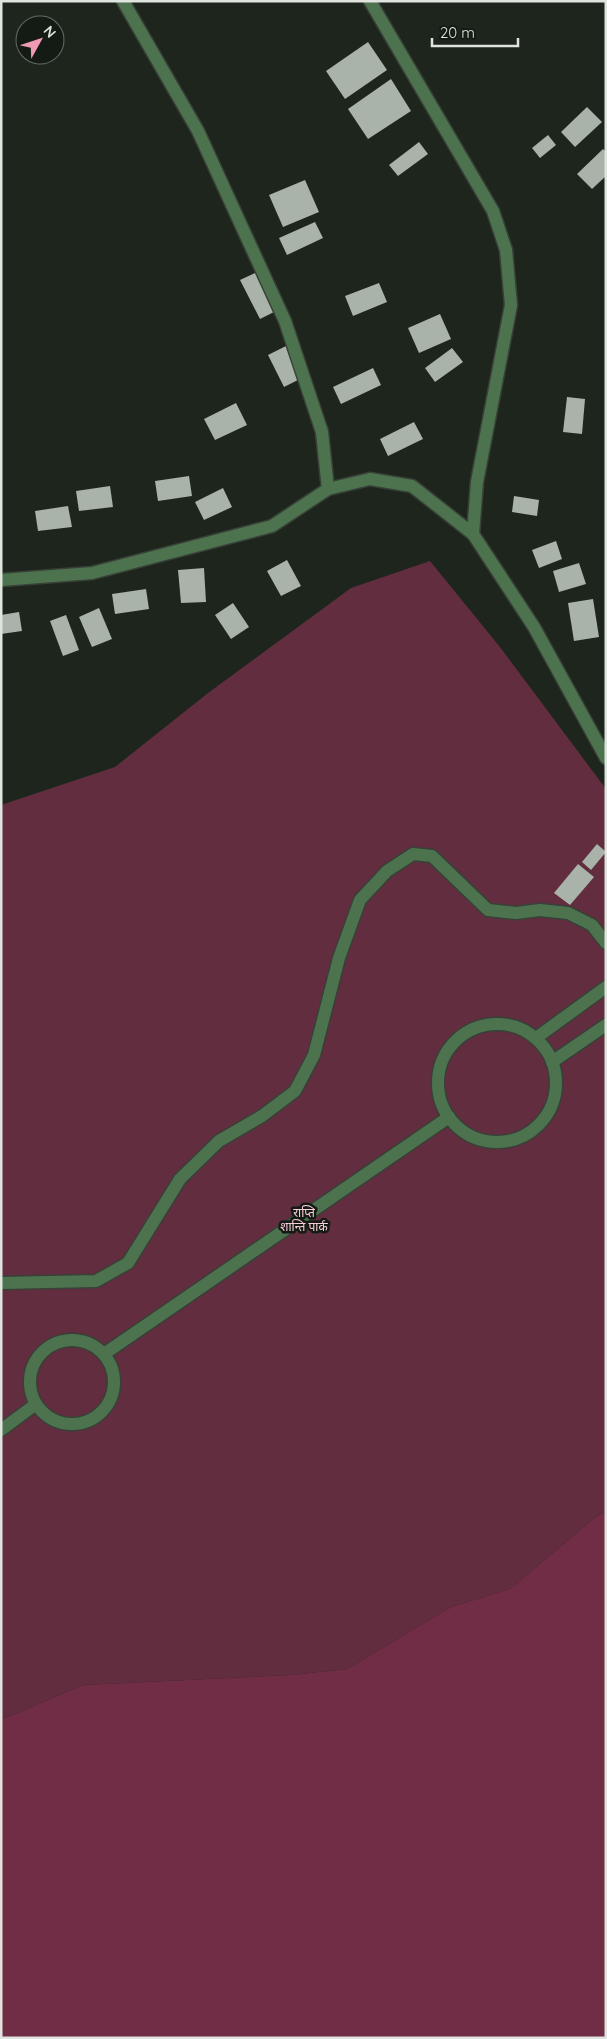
<svg xmlns="http://www.w3.org/2000/svg" width="607" height="2039" viewBox="0 0 607 2039" font-family="Quicksand,'Noto Sans Devanagari',sans-serif">
  <style>
    .green { fill: #632d40 }
    .forest { fill: #722d46 }
    .building { fill: #a9b3a9 }
    .lines { fill: none; stroke-linecap: round; stroke-linejoin: round }
    .minor-casing { stroke: #384038; stroke-width: 15 }
    .minor { stroke: #4c734d; stroke-width: 12 }
    .labels { text-anchor: middle; stroke-width: 5; stroke-linejoin: round; paint-order: stroke }
    .park-label { font-size: 12px; fill: #fcd0dc; stroke: #141b14 }
  </style>
  <rect width="100%" height="100%" fill="#1d251d"/>
  <path class="green" d="M 430,561 L 500,647 L 606,789 L 606,1512 L 597,1516 L 510,1589 L 451,1607 L 347,1669 L 291,1675 L 83,1685 L 1,1720 L 1,805 L 115,767 L 208,693 L 351,588 Z"/>
  <path class="forest" d="M 606,1512 L 606,2038 L 1,2038 L 1,1720 L 83,1685 L 291,1675 L 347,1669 L 451,1607 L 510,1589 L 597,1516 Z"/>
  <g class="building">
    <path d="M 368,42 L 387,70 L 345,99 L 326,71 Z"/>
    <path d="M 391,79 L 411,111 L 368,139 L 348,109 Z"/>
    <path d="M 587,107 L 602,122 L 575,147 L 561,132 Z"/>
    <path d="M 548,135 L 556,145 L 540,158 L 532,148 Z"/>
    <path d="M 419,142 L 428,154 L 398,176 L 389,165 Z"/>
    <path d="M 603,149 L 606,152 L 606,176 L 592,189 L 577,174 Z"/>
    <path d="M 305,180 L 319,212 L 283,227 L 269,195 Z"/>
    <path d="M 315,222 L 323,238 L 287,255 L 279,238 Z"/>
    <path d="M 259,271 L 278,310 L 260,319 L 240,280 Z"/>
    <path d="M 379,283 L 387,302 L 353,316 L 345,296 Z"/>
    <path d="M 440,314 L 451,339 L 419,353 L 408,328 Z"/>
    <path d="M 288,345 L 304,377 L 284,387 L 268,355 Z"/>
    <path d="M 452,348 L 463,362 L 435,382 L 425,368 Z"/>
    <path d="M 373,368 L 381,385 L 341,404 L 333,387 Z"/>
    <path d="M 567,397 L 585,399 L 582,434 L 563,432 Z"/>
    <path d="M 236,403 L 247,425 L 215,440 L 204,419 Z"/>
    <path d="M 414,422 L 423,439 L 388,456 L 380,439 Z"/>
    <path d="M 189,476 L 192,496 L 158,501 L 155,481 Z"/>
    <path d="M 110,486 L 113,507 L 79,511 L 76,491 Z"/>
    <path d="M 223,488 L 232,507 L 204,520 L 195,502 Z"/>
    <path d="M 514,496 L 539,500 L 537,516 L 512,512 Z"/>
    <path d="M 68,506 L 72,527 L 38,531 L 35,511 Z"/>
    <path d="M 556,541 L 562,559 L 539,568 L 532,550 Z"/>
    <path d="M 287,560 L 301,586 L 281,596 L 267,571 Z"/>
    <path d="M 579,563 L 586,584 L 559,592 L 553,571 Z"/>
    <path d="M 204,568 L 206,602 L 181,603 L 178,570 Z"/>
    <path d="M 146,589 L 149,609 L 115,614 L 112,594 Z"/>
    <path d="M 593,599 L 599,637 L 574,641 L 568,603 Z"/>
    <path d="M 233,603 L 249,627 L 231,639 L 215,615 Z"/>
    <path d="M 99,608 L 112,639 L 92,647 L 79,617 Z"/>
    <path d="M 19,612 L 22,631 L 1,634 L 1,615 Z"/>
    <path d="M 66,615 L 79,650 L 63,656 L 50,621 Z"/>
    <path d="M 597,844 L 606,852 L 591,870 L 582,862 Z"/>
    <path d="M 578,864 L 594,877 L 570,905 L 554,893 Z"/>
  </g>
  <g class="lines">
    <defs>
      <g id="minor">
        <path d="M 123,1 L 198,131 L 285,321 L 322,432 L 328,489"/>
        <path d="M 370,1 L 493,211 L 506,250 L 511,305 L 477,482 L 473,534"/>
        <path d="M 1,580 L 92,573 L 272,526 L 328,489 L 370,479 L 412,486 L 473,534 L 534,627 L 606,758"/>
        <circle cx="497" cy="1083" r="59"/>
        <path d="M 536,1038 L 606,987"/>
        <path d="M 552,1062 L 606,1025"/>
        <path d="M 1,1283 L 96,1281 L 128,1263 L 180,1179 L 219,1141 L 262,1116 L 295,1091 L 314,1055 L 339,958 L 360,900 L 387,871 L 413,854 L 432,856 L 488,910 L 516,913 L 540,910 L 568,913 L 592,925 L 606,943"/>
        <circle cx="72" cy="1382" r="42"/>
        <path d="M 104,1354 L 449,1117"/>
        <path d="M 1,1430 L 36,1404"/>
      </g>
    </defs>
    <use href="#minor" class="minor-casing"/>
    <use href="#minor" class="minor"/>
  </g>
  <g class="labels">
    <g class="park-label">
      <text x="304" y="1217">राप्ति<tspan x="304" dy="14">शान्ति पार्क</tspan></text>
    </g>
  </g>
  <rect width="607" height="2039" fill="none" stroke="#dfe4df" stroke-width="5"/>
  <g transform="translate(40 40) rotate(50)"><circle r="24" fill="#141b14" stroke="#656b65"/>
  <path d="M0-4L9 19L0 12L-9 19Z" fill="#f09ab5"/>
  <text y="-8" font-size="14" font-weight="bold" text-anchor="middle" fill="#dfe4df">N</text>
  </g>
  <path d="M432 38v8h86v-8" fill="none" stroke="#dfe4df" stroke-width="2.5"/>
  <text x="440" y="38" font-size="15" fill="#dfe4df" stroke="#141b14" stroke-width="4" paint-order="stroke">20 m</text>
</svg>
